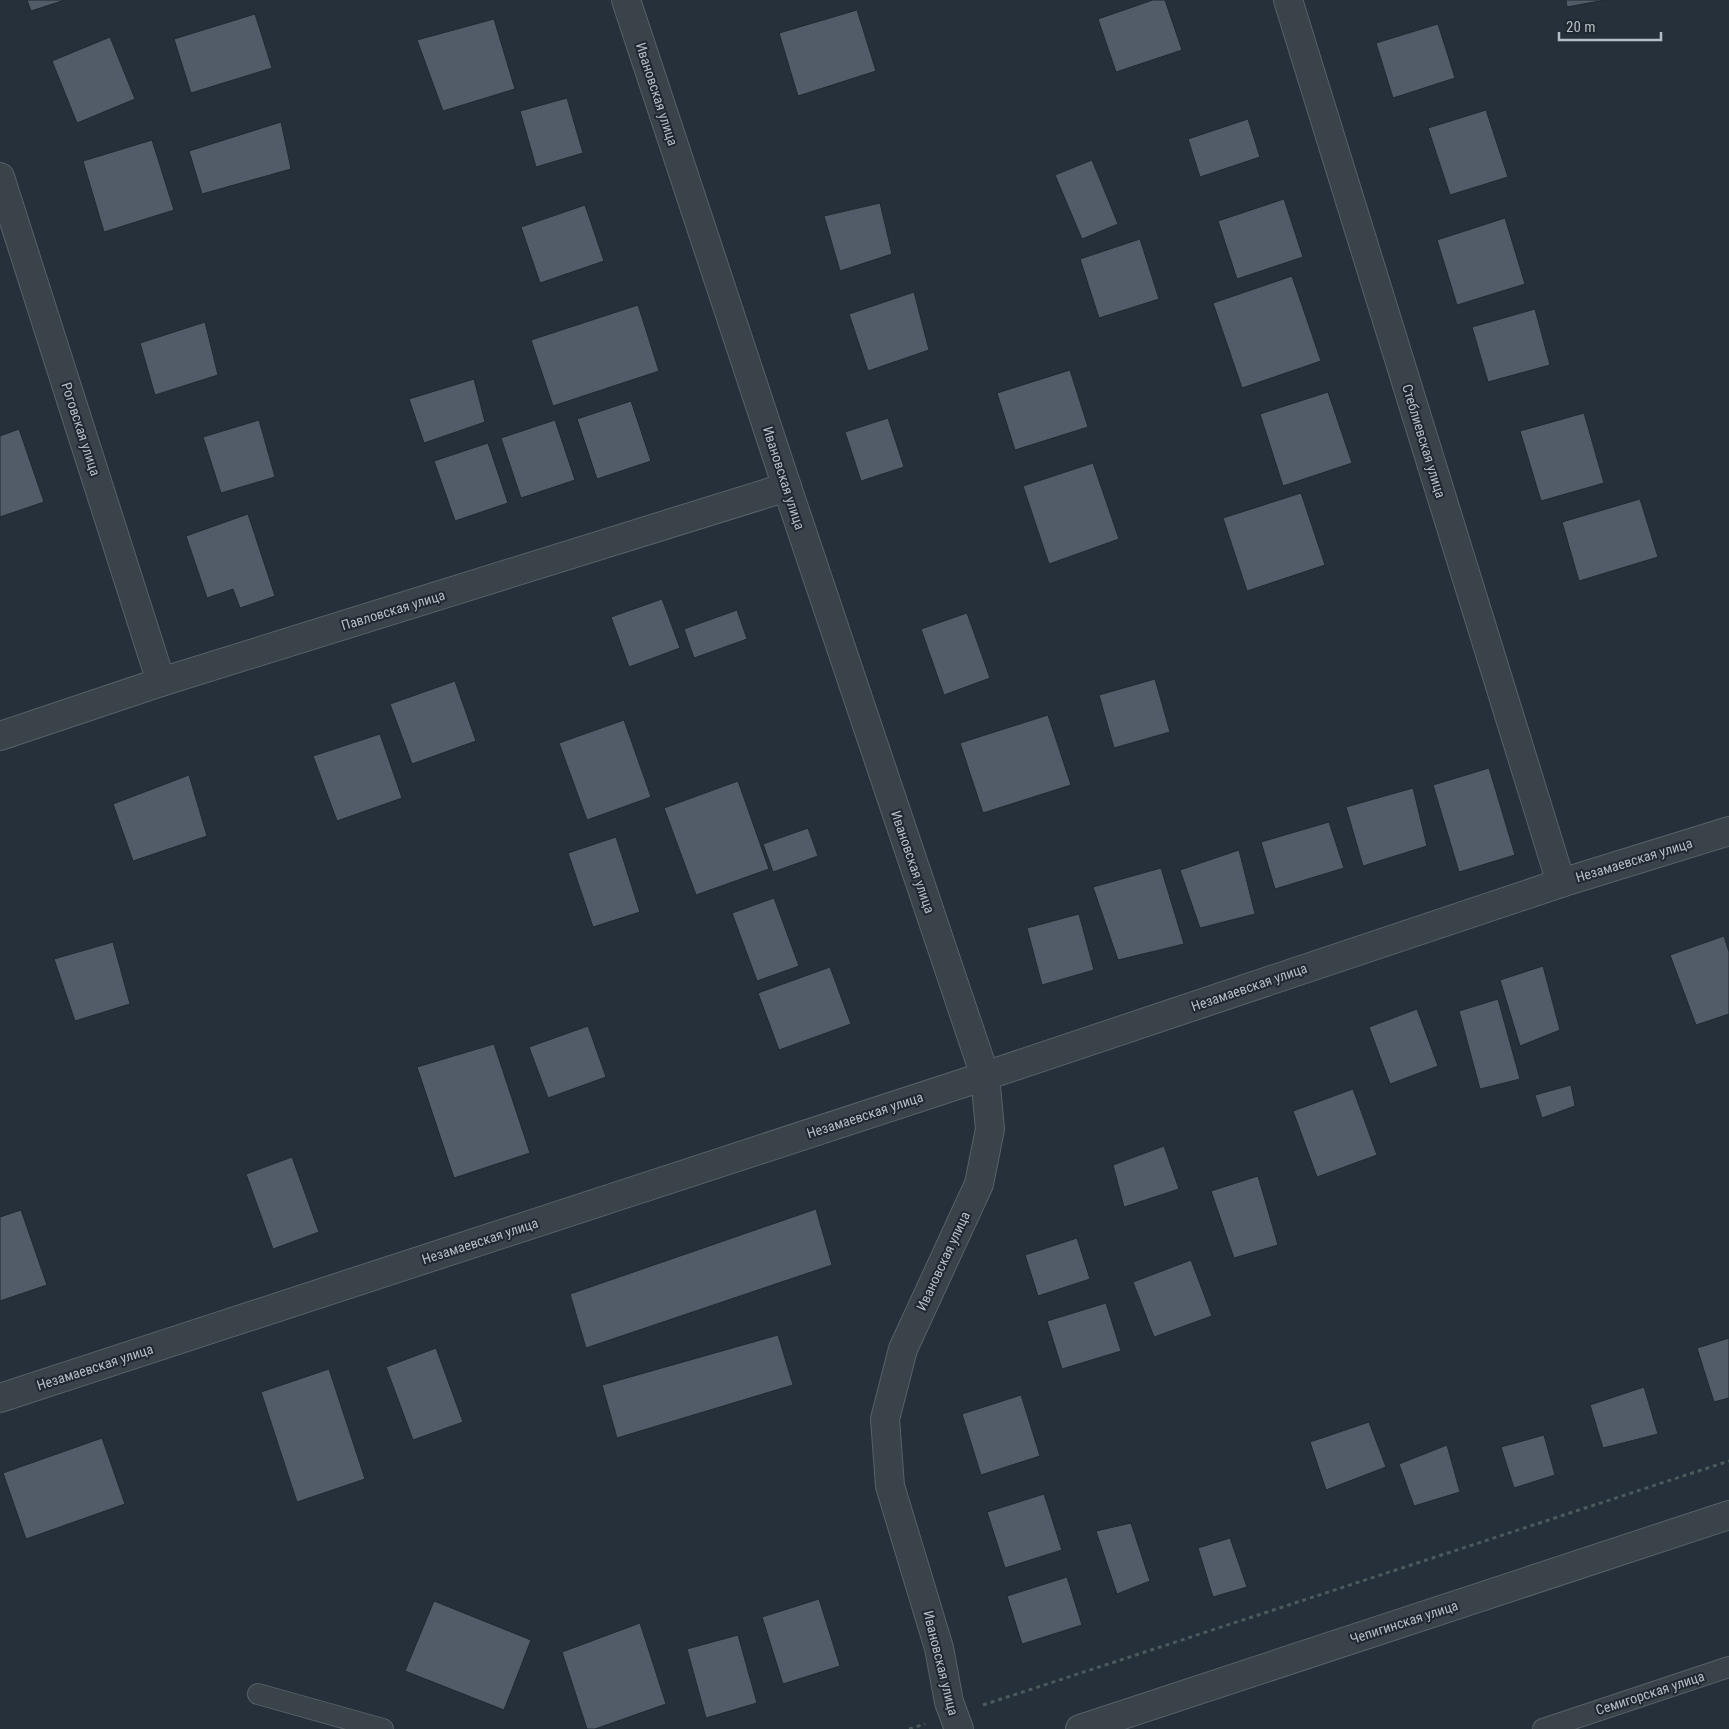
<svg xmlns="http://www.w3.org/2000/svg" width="1729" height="1729" viewBox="0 0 1729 1729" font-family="'Roboto Condensed',sans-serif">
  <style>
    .building { fill: #525c68; stroke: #212931 }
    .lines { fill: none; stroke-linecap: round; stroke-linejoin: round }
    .service-casing { stroke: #586068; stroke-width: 22 }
    .minor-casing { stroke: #586068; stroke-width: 30 }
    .tertiary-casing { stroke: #586068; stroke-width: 30 }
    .path { stroke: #4a5b5c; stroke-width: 3; stroke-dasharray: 4 4; stroke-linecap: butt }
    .service { stroke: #3a424a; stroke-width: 20 }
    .minor { stroke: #3a424a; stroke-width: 28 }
    .tertiary { stroke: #3a424a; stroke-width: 28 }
    .labels { text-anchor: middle; stroke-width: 4; stroke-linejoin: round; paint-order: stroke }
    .street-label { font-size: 14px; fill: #b5bdc6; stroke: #1f272f }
  </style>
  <rect width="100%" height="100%" fill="#26303a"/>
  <g class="building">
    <path d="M 27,0 L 65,0 L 31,11 Z"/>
    <path d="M 1153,0 L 1165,0 L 1182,50 L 1116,72 L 1098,19 Z"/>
    <path d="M 1566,0 L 1605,0 L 1567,7 Z"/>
    <path d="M 857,10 L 876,71 L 798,96 L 779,33 Z"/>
    <path d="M 255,14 L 272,68 L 191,93 L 174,39 Z"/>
    <path d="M 494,19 L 515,89 L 443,111 L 417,40 Z"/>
    <path d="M 1438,24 L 1455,78 L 1393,98 L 1376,43 Z"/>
    <path d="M 110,37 L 135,99 L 77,123 L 52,61 Z"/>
    <path d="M 567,98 L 583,153 L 536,167 L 520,111 Z"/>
    <path d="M 1486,110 L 1508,177 L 1450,195 L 1428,128 Z"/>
    <path d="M 1248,119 L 1260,157 L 1200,177 L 1188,139 Z"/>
    <path d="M 281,122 L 291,169 L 202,194 L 189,151 Z"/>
    <path d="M 152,140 L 174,210 L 104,232 L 83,161 Z"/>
    <path d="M 1092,160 L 1118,224 L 1082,239 L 1055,175 Z"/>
    <path d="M 1284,199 L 1303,257 L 1237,279 L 1218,221 Z"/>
    <path d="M 880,203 L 892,254 L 840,271 L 824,216 Z"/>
    <path d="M 585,205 L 604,261 L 540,283 L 521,227 Z"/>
    <path d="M 1505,218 L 1525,284 L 1457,305 L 1437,240 Z"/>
    <path d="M 1140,239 L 1159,299 L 1099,318 L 1080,259 Z"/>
    <path d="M 1292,276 L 1321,361 L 1242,388 L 1213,303 Z"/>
    <path d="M 914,292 L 929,350 L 868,371 L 849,314 Z"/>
    <path d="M 638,305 L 659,371 L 553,406 L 531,340 Z"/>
    <path d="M 1535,309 L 1550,365 L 1488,382 L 1472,327 Z"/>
    <path d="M 205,322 L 218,375 L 155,395 L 140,343 Z"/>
    <path d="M 1070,370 L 1088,427 L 1015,450 L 997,393 Z"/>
    <path d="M 474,379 L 485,422 L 424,443 L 409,399 Z"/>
    <path d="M 1328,392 L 1352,463 L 1283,486 L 1260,414 Z"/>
    <path d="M 631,401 L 651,461 L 597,479 L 577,419 Z"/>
    <path d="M 1584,413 L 1604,483 L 1541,501 L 1520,431 Z"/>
    <path d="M 888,418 L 904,467 L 861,481 L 845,432 Z"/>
    <path d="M 259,420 L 275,477 L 221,493 L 203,437 Z"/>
    <path d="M 555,420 L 575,480 L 521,498 L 501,438 Z"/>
    <path d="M 19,429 L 44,502 L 0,517 L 0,436 Z"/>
    <path d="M 488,443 L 508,503 L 455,521 L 434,461 Z"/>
    <path d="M 1093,463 L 1119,539 L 1049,564 L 1023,486 Z"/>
    <path d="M 1301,493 L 1325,565 L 1247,591 L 1223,518 Z"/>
    <path d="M 1640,499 L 1658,557 L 1579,581 L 1562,522 Z"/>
    <path d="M 248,514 L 275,596 L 240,608 L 233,589 L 207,598 L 186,536 Z"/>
    <path d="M 662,599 L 680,648 L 629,667 L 611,617 Z"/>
    <path d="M 737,610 L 747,639 L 694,658 L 684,629 Z"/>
    <path d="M 967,613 L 990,678 L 944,695 L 921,629 Z"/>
    <path d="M 1155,679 L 1170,732 L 1114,748 L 1099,695 Z"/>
    <path d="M 455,681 L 476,741 L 412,764 L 390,704 Z"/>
    <path d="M 1048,715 L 1071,785 L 983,813 L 960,743 Z"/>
    <path d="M 624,720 L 651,797 L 587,820 L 559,743 Z"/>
    <path d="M 380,734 L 402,798 L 337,821 L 313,756 Z"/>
    <path d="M 1489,768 L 1515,855 L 1459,872 L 1433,785 Z"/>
    <path d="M 189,775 L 207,836 L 133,861 L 113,804 Z"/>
    <path d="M 738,781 L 769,869 L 696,895 L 664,808 Z"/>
    <path d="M 1413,788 L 1427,846 L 1363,866 L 1346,807 Z"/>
    <path d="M 1329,822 L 1344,868 L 1275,889 L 1261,842 Z"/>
    <path d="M 808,828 L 818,856 L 773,872 L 763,844 Z"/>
    <path d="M 616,837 L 640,912 L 593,927 L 568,853 Z"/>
    <path d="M 1239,850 L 1255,914 L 1200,928 L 1180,870 Z"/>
    <path d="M 1161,868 L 1184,944 L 1118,960 L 1093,887 Z"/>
    <path d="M 774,898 L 799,966 L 757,981 L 732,913 Z"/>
    <path d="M 1079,914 L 1094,970 L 1042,985 L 1027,928 Z"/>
    <path d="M 1724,936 L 1729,952 L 1729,1014 L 1696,1025 L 1670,955 Z"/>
    <path d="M 113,942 L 130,1004 L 75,1021 L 54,959 Z"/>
    <path d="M 1543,966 L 1560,1030 L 1520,1046 L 1500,980 Z"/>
    <path d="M 830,967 L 851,1024 L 779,1050 L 758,993 Z"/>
    <path d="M 1498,999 L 1520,1079 L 1480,1089 L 1459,1011 Z"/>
    <path d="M 1417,1009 L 1438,1066 L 1390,1084 L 1369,1027 Z"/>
    <path d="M 588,1026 L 606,1077 L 548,1098 L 529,1047 Z"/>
    <path d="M 494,1044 L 530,1153 L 454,1178 L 417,1067 Z"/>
    <path d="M 1571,1085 L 1575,1106 L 1542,1118 L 1535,1095 Z"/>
    <path d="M 1353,1089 L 1377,1155 L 1317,1177 L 1293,1111 Z"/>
    <path d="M 1164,1146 L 1179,1189 L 1124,1207 L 1113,1165 Z"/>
    <path d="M 292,1157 L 319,1232 L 273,1249 L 246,1174 Z"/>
    <path d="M 1258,1176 L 1278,1245 L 1234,1258 L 1211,1191 Z"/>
    <path d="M 816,1209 L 832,1265 L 586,1348 L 570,1294 Z"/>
    <path d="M 21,1210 L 47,1285 L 0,1301 L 0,1217 Z"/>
    <path d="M 1077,1238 L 1090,1279 L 1038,1296 L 1025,1255 Z"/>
    <path d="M 1191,1260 L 1212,1316 L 1154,1337 L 1133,1282 Z"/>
    <path d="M 1106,1303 L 1121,1351 L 1062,1369 L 1047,1321 Z"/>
    <path d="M 778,1335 L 793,1385 L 617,1438 L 602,1385 Z"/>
    <path d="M 1729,1338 L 1729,1398 L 1714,1402 L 1697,1348 Z"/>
    <path d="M 436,1348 L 463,1422 L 413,1440 L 386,1367 Z"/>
    <path d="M 329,1369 L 365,1479 L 297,1502 L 261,1392 Z"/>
    <path d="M 1644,1387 L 1658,1434 L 1603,1448 L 1590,1405 Z"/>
    <path d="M 1021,1395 L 1040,1456 L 981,1475 L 962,1414 Z"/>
    <path d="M 1369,1422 L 1386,1467 L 1326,1490 L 1310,1442 Z"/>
    <path d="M 1544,1435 L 1555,1475 L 1514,1488 L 1501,1447 Z"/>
    <path d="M 102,1438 L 125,1504 L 26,1539 L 3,1473 Z"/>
    <path d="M 1447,1445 L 1460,1492 L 1414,1506 L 1399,1464 Z"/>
    <path d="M 1044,1494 L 1062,1550 L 1005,1568 L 987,1512 Z"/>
    <path d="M 1131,1523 L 1150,1581 L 1117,1594 L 1096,1531 Z"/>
    <path d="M 1230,1538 L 1247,1587 L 1213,1597 L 1198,1548 Z"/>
    <path d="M 1067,1577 L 1082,1625 L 1022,1644 L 1007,1596 Z"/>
    <path d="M 819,1599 L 840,1666 L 783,1684 L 762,1617 Z"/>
    <path d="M 434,1601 L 531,1640 L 504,1710 L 405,1671 Z"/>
    <path d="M 640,1623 L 666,1704 L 595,1729 L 587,1729 L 562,1652 Z"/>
    <path d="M 738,1635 L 757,1703 L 706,1718 L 687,1649 Z"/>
  </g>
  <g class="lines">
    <defs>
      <g id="service">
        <path d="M 258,1694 L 383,1729"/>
        <path d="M 1543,1729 L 1729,1667"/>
      </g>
      <g id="minor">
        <path d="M 626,0 L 787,487 L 985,1076 L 990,1129 L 979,1184 L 903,1349 L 885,1419 L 890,1486 L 939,1648 L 949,1702 L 959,1729"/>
        <path d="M 1288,0 L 1561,883"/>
        <path d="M 0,177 L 161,682"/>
        <path d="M 0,736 L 161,682 L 787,487"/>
        <path d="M 0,1398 L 985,1076 L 1561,883 L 1729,831"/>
      </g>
      <path id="tertiary" d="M 1080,1729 L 1729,1515"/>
    </defs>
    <use href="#service" class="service-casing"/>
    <use href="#minor" class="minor-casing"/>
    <use href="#tertiary" class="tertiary-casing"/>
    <g class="path">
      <path d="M 983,1705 L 1729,1461"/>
      <path d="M 909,1729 L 925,1724"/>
    </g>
    <use href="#service" class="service"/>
    <use href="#minor" class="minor"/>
    <use href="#tertiary" class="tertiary"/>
  </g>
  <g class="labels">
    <g class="street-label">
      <text transform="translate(657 94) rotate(72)" y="5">Ивановская улица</text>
      <text transform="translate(81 429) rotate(72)" y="5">Роговская улица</text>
      <text transform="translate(1424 441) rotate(73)" y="5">Стеблиевская улица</text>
      <text transform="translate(784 478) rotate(72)" y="5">Ивановская улица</text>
      <text transform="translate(393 610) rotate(-17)" y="5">Павловская улица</text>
      <text transform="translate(1634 860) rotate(-17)" y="5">Незамаевская улица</text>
      <text transform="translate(913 862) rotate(71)" y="5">Ивановская улица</text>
      <text transform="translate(1249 987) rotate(-19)" y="5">Незамаевская улица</text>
      <text transform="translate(865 1115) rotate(-18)" y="5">Незамаевская улица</text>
      <text transform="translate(480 1241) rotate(-18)" y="5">Незамаевская улица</text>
      <text transform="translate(943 1261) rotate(-65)" y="5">Ивановская улица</text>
      <text transform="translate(95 1367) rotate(-18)" y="5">Незамаевская улица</text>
      <text transform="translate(1404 1622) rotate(-18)" y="5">Чепигинская улица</text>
      <text transform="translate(941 1663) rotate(76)" y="5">Ивановская улица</text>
      <text transform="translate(1650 1693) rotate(-18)" y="5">Семигорская улица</text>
    </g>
  </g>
  <path d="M1559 32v8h102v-8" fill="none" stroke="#b5bdc6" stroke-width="2.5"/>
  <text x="1566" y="32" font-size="15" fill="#b5bdc6" stroke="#1f272f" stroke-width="4" paint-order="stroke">20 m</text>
</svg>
